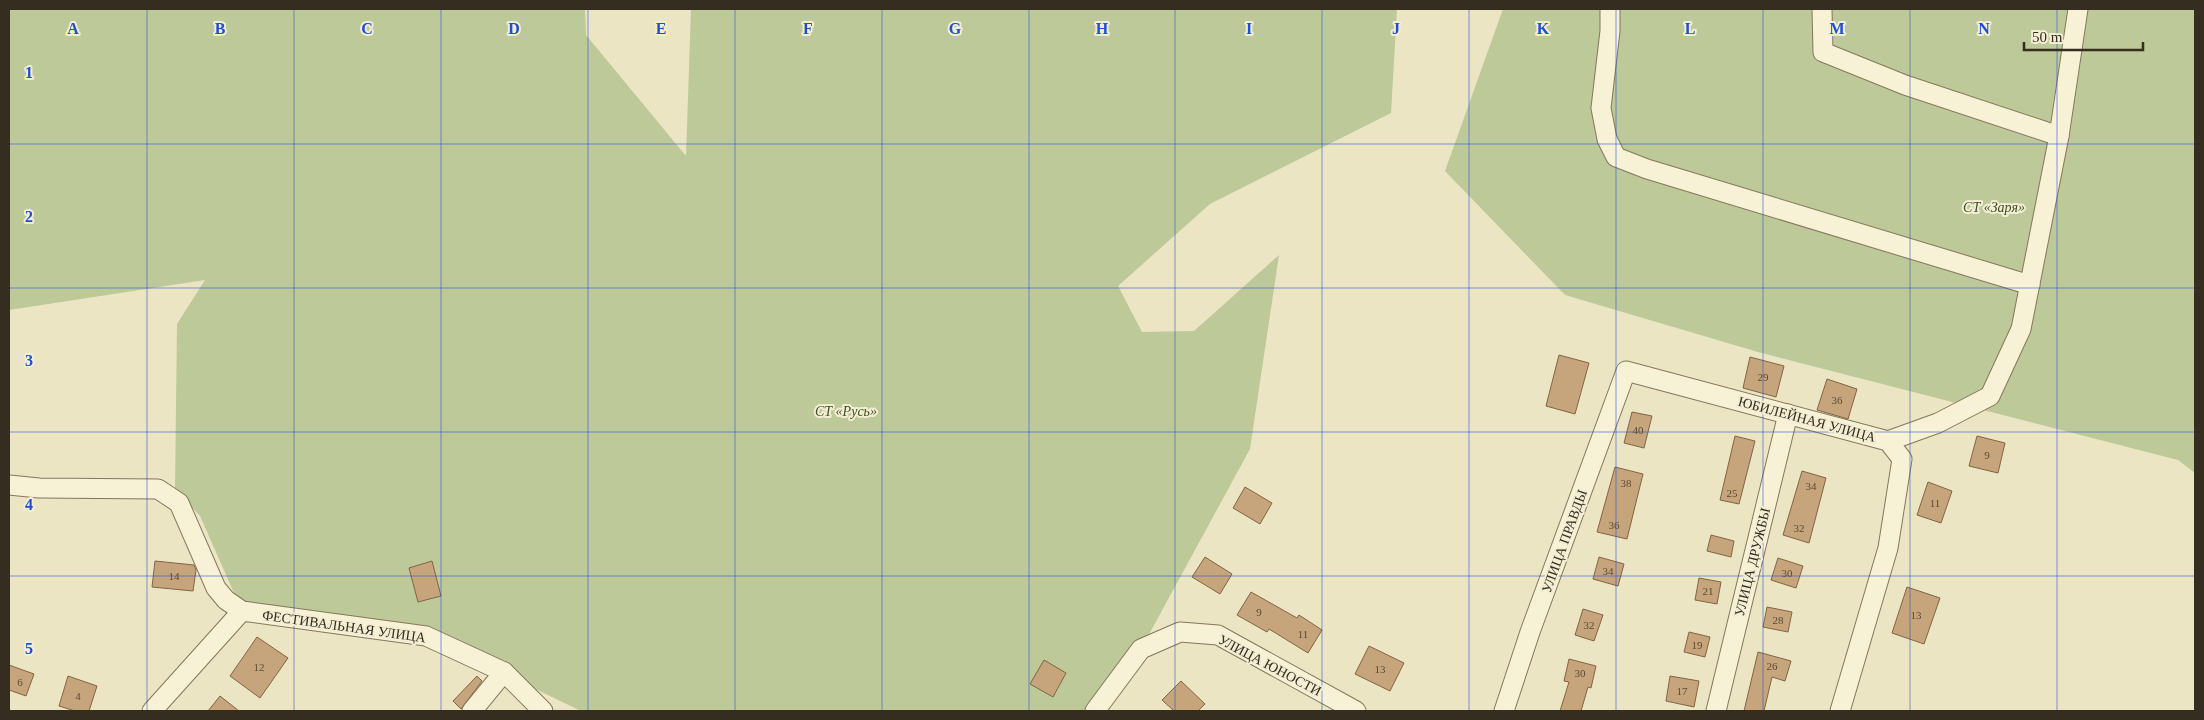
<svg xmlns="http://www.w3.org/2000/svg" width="2204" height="720" viewBox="0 0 2204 720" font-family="'Times New Roman',serif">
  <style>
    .green { fill: #bdc998 }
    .building { fill: #c7a57c; stroke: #826443 }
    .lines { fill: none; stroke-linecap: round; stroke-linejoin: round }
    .minor-casing { stroke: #85775b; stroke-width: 21 }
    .minor { stroke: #f7f1d6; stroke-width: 19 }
    .grid { fill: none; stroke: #1d4ed8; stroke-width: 1; stroke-opacity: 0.55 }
    .labels { text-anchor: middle; stroke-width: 4; stroke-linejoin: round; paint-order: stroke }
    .number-label { font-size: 11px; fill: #5a4b36 }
    .park-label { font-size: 14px; font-style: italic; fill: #405126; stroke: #f3eed3 }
    .street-label { font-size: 14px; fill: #352d1f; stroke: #f3eed3 }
    .grid-label { font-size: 16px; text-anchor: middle; font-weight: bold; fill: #1d4ed8; stroke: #f3eed3; stroke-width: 4; stroke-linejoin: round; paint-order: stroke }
  </style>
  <rect width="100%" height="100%" fill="#ebe5c4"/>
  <g class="green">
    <path d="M 9,9 L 585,9 L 586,35 L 686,156 L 691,9 L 1397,9 L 1391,113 L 1210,204 L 1118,286 L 1142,332 L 1194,331 L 1279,255 L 1250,449 L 1141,649 L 1095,711 L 581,711 L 426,636 L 242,611 L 200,516 L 175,489 L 177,324 L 205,280 L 9,310 Z"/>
    <path d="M 1503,9 L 2195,9 L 2195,473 L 2178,460 L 1758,352 L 1565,295 L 1445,171 Z"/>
  </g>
  <g class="building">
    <path d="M 1559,355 L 1589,363 L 1575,414 L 1546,406 Z"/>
    <path d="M 1750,357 L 1784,366 L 1776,397 L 1743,388 Z"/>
    <path d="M 1827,379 L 1857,389 L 1848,419 L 1817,410 Z"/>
    <path d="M 1632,412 L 1652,416 L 1644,448 L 1624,443 Z"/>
    <path d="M 1735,436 L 1755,441 L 1739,504 L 1720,500 Z"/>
    <path d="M 1977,436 L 2005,443 L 1998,473 L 1969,466 Z"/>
    <path d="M 1615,467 L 1643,474 L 1627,539 L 1597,532 Z"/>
    <path d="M 1802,471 L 1826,478 L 1809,543 L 1783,535 Z"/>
    <path d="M 1928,482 L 1952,491 L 1941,523 L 1917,515 Z"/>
    <path d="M 1245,487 L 1272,503 L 1260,524 L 1233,508 Z"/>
    <path d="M 1711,535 L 1734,541 L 1731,557 L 1707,551 Z"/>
    <path d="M 1205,557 L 1232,574 L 1220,594 L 1192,577 Z"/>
    <path d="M 1599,557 L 1624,564 L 1618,586 L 1593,579 Z"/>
    <path d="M 1778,558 L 1803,566 L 1796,588 L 1771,580 Z"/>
    <path d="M 155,561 L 194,565 L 196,570 L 193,591 L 152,587 Z"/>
    <path d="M 432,561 L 441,596 L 418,602 L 409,568 Z"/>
    <path d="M 1699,578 L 1721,582 L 1717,604 L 1695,600 Z"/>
    <path d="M 1907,587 L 1940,598 L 1924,644 L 1892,633 Z"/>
    <path d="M 1251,592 L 1297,618 L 1299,615 L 1322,630 L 1308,653 L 1269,629 L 1267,632 L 1237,615 Z"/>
    <path d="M 1767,607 L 1792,612 L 1788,632 L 1763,627 Z"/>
    <path d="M 1583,609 L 1603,615 L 1594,641 L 1575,635 Z"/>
    <path d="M 1689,632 L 1710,637 L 1705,657 L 1684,652 Z"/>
    <path d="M 257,637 L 288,658 L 260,698 L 230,676 Z"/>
    <path d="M 1369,646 L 1404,663 L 1390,691 L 1355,674 Z"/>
    <path d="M 1758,652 L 1791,661 L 1785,681 L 1772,677 L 1764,711 L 1744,711 Z"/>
    <path d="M 1569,659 L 1596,666 L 1591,688 L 1588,687 L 1581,711 L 1560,711 L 1569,682 L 1564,681 Z"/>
    <path d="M 1044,660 L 1066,673 L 1053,697 L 1030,684 Z"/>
    <path d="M 9,665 L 34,674 L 26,696 L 9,690 Z"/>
    <path d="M 68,676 L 97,686 L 89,711 L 75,711 L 59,706 Z"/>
    <path d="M 477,676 L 482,681 L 461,709 L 453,701 Z"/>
    <path d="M 1670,676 L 1699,681 L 1694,707 L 1666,701 Z"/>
    <path d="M 1181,681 L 1205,704 L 1198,711 L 1174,711 L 1162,700 Z"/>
    <path d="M 220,696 L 239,711 L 208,711 Z"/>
  </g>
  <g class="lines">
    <defs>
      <g id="minor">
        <path d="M 1610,9 L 1610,31 L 1601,108 L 1607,139 L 1616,157 L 1647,169 L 2030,285"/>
        <path d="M 1822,9 L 1823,52 L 1905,85 L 2059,136"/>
        <path d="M 1888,441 L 1938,423 L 1990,396 L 2021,329 L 2059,136 L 2078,9"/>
        <path d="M 9,485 L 39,488 L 158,489 L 179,503 L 216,588 L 226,600 L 242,611 L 426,636 L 504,672 L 543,711"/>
        <path d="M 152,711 L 242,611"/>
        <path d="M 472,711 L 504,672"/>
        <path d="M 1095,711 L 1141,649 L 1180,632 L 1218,635 L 1356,711"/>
        <path d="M 1504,711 L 1530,632 L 1626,371 L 1888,441 L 1902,459 L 1888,548 L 1840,711"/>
        <path d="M 1716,711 L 1788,414"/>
      </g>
    </defs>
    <use href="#minor" class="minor-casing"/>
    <use href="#minor" class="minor"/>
  </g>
  <path class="grid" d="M 147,9 L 147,711M 294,9 L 294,711M 441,9 L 441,711M 588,9 L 588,711M 735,9 L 735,711M 882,9 L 882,711M 1029,9 L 1029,711M 1175,9 L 1175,711M 1322,9 L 1322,711M 1469,9 L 1469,711M 1616,9 L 1616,711M 1763,9 L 1763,711M 1910,9 L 1910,711M 2057,9 L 2057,711M 9,144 L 2195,144M 9,288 L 2195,288M 9,432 L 2195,432M 9,576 L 2195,576"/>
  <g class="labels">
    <g class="number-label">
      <text x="1763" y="381">29</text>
      <text x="1837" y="404">36</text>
      <text x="1638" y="434">40</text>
      <text x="1987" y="459">9</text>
      <text x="1626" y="487">38</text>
      <text x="1811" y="490">34</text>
      <text x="1732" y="497">25</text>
      <text x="1935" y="507">11</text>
      <text x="1614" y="529">36</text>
      <text x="1799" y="532">32</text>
      <text x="1608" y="575">34</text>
      <text x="1787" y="577">30</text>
      <text x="174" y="580">14</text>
      <text x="1708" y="595">21</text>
      <text x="1259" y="616">9</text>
      <text x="1916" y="619">13</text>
      <text x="1778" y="624">28</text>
      <text x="1589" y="629">32</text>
      <text x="1303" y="638">11</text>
      <text x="1697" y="649">19</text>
      <text x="1772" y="670">26</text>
      <text x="259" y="671">12</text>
      <text x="1380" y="673">13</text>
      <text x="1580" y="677">30</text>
      <text x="20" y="686">6</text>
      <text x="1682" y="695">17</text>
      <text x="78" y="700">4</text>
    </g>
    <g class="park-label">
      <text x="1994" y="212">СТ «Заря»</text>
      <text x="846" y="416">СТ «Русь»</text>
    </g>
    <g class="street-label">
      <text transform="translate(1807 419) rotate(15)" y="5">ЮБИЛЕЙНАЯ УЛИЦА</text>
      <text transform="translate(1564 541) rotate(-70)" y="5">УЛИЦА ПРАВДЫ</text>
      <text transform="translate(1752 562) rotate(-76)" y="5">УЛИЦА ДРУЖБЫ</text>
      <text transform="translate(344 626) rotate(8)" y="5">ФЕСТИВАЛЬНАЯ УЛИЦА</text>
      <text transform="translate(1270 665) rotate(28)" y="5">УЛИЦА ЮНОСТИ</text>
    </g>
  </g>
  <g class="grid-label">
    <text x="73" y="34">A</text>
    <text x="220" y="34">B</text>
    <text x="367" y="34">C</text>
    <text x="514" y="34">D</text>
    <text x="661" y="34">E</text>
    <text x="808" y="34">F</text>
    <text x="955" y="34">G</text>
    <text x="1102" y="34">H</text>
    <text x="1249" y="34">I</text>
    <text x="1396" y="34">J</text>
    <text x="1543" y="34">K</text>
    <text x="1690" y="34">L</text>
    <text x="1837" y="34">M</text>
    <text x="1984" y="34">N</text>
    <text x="29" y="78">1</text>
    <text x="29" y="222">2</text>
    <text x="29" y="366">3</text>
    <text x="29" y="510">4</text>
    <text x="29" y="654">5</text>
  </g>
  <rect width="2204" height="720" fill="none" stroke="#352d1f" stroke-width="20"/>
  <path d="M2024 42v8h119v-8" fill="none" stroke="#352d1f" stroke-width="2.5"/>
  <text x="2032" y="42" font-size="15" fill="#352d1f" stroke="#f3eed3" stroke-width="4" paint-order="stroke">50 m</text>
</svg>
